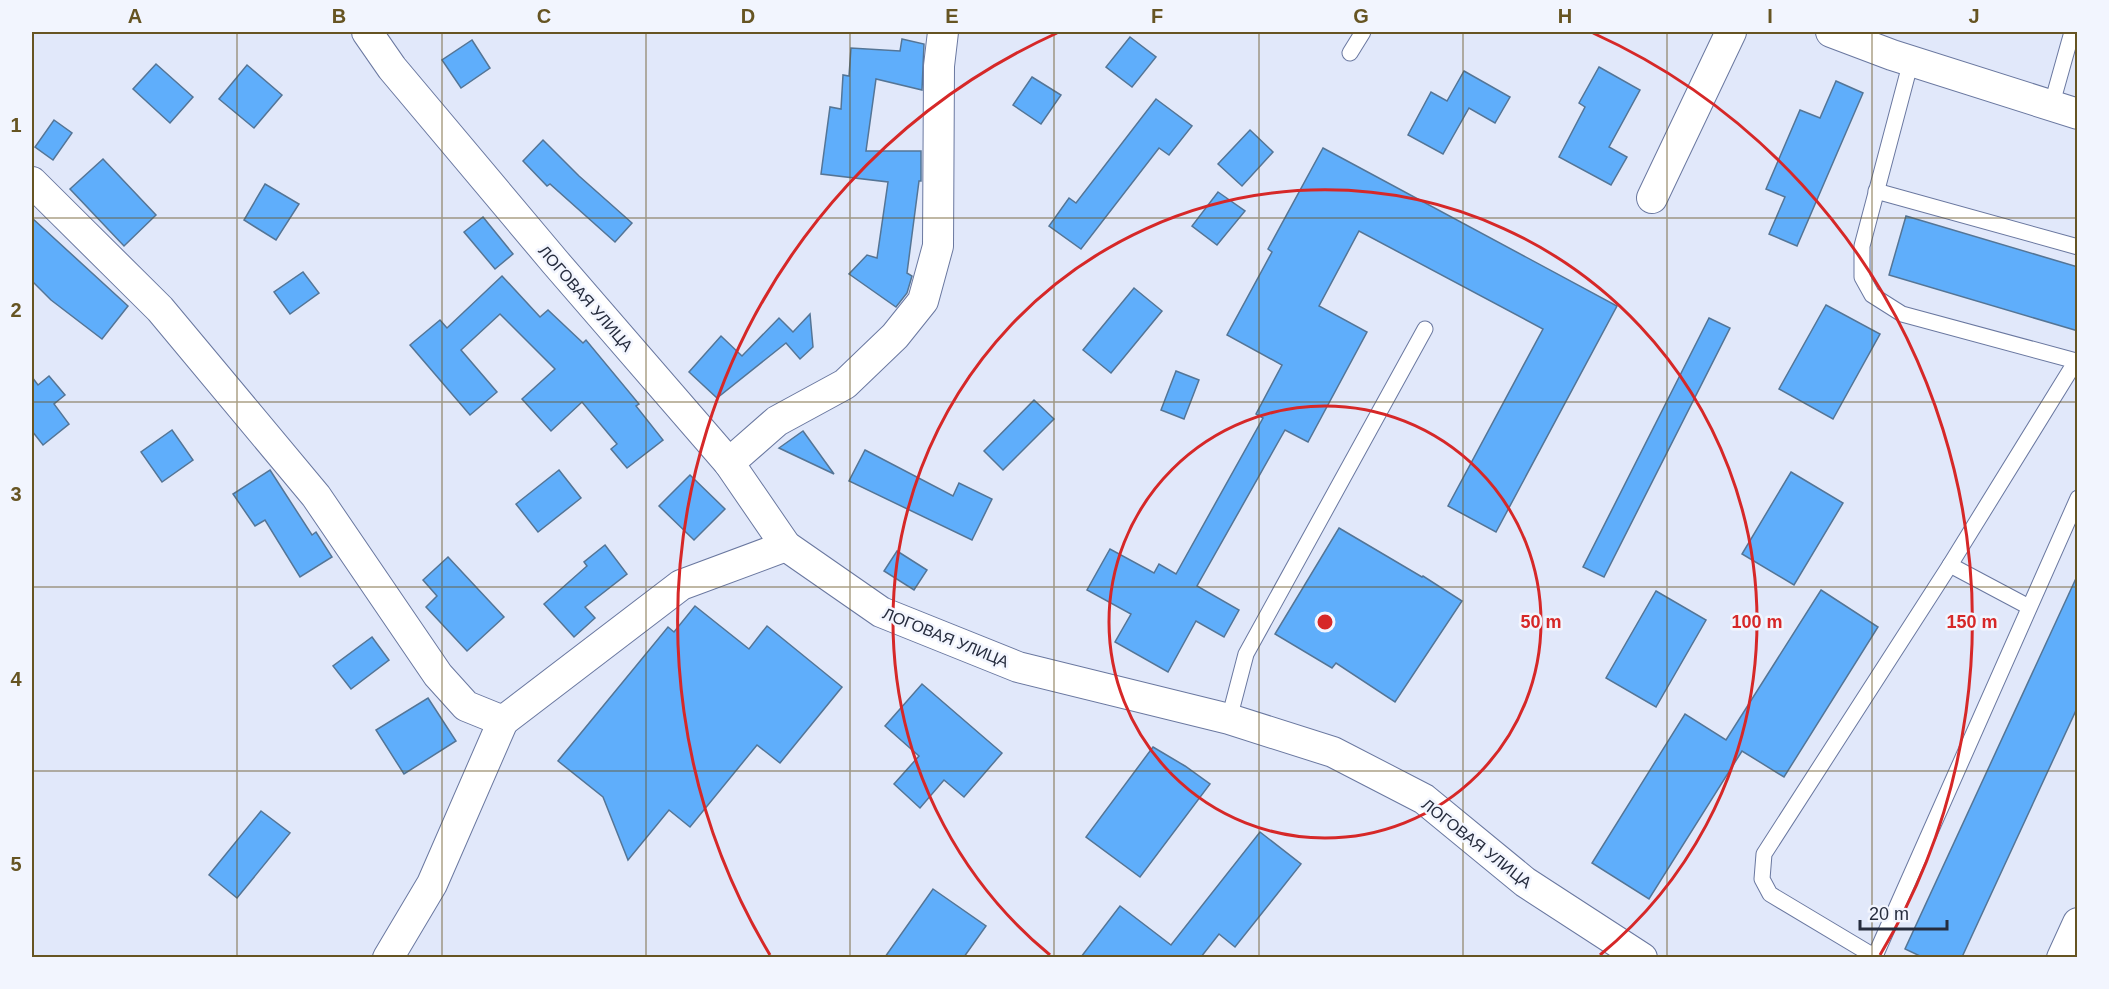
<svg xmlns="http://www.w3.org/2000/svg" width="2109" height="989" viewBox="0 0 2109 989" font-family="Arial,sans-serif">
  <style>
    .building { fill: #5faefb; stroke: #547596; stroke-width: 1.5 }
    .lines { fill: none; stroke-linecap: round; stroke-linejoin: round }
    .lane-casing { stroke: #6a78a0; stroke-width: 17 }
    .street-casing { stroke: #6a78a0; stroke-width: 32 }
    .lane { stroke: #fff; stroke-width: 15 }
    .street { stroke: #fff; stroke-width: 30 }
    .grid { fill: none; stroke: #665422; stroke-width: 1.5; stroke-opacity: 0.55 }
    .ring { fill: none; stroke: #d62828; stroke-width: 3 }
    .labels { text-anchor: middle; stroke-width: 5; stroke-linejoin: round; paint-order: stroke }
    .street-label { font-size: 16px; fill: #262c3d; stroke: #f2f5fe }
    .centre { fill: #d62828; stroke: #f2f5fe; stroke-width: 3 }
    .ring-label { font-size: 18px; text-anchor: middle; font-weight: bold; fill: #d62828; stroke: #f2f5fe; stroke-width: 5; stroke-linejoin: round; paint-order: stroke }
    .neatline { fill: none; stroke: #665422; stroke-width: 2 }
    .grid-label { font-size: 20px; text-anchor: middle; font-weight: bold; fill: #665422 }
  </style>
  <rect width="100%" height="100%" fill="#e1e8fa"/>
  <g class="building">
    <path d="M 1130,37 L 1156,57 L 1132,87 L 1106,67 Z"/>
    <path d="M 902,39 L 924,44 L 922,90 L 876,79 L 866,151 L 921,151 L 921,181 L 919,181 L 907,273 L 912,276 L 907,293 L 896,307 L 849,274 L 867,255 L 877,258 L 888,182 L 821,174 L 830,107 L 841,109 L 843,75 L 849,76 L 851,48 L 900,51 Z"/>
    <path d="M 472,40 L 490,68 L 461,88 L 442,60 Z"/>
    <path d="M 156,64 L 193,97 L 170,123 L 133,89 Z"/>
    <path d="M 247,65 L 282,95 L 254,128 L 219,99 Z"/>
    <path d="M 1599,67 L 1640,90 L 1609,147 L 1627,157 L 1611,185 L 1559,157 L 1585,107 L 1579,103 Z"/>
    <path d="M 1464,71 L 1510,97 L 1495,123 L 1469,108 L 1443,154 L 1408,135 L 1431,92 L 1447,101 Z"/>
    <path d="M 1032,77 L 1061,95 L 1041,124 L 1013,105 Z"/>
    <path d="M 1836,81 L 1863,93 L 1797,246 L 1769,234 L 1785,197 L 1766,189 L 1800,110 L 1820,118 Z"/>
    <path d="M 1156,99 L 1192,126 L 1169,155 L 1159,148 L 1081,249 L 1049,226 L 1069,198 L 1076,203 Z"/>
    <path d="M 54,120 L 72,133 L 53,160 L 35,147 Z"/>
    <path d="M 1250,130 L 1273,152 L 1242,186 L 1218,164 Z"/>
    <path d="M 543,140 L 579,176 L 632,223 L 615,242 L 550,184 L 547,186 L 523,161 Z"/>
    <path d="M 1323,148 L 1617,306 L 1496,532 L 1448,506 L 1543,329 L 1359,231 L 1319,306 L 1367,332 L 1308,442 L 1285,430 L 1197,586 L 1239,610 L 1224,637 L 1196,621 L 1168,672 L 1115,642 L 1131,614 L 1087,590 L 1110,549 L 1154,573 L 1159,564 L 1176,574 L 1263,418 L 1256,414 L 1282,365 L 1227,335 L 1272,252 L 1268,249 Z"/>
    <path d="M 103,159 L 156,215 L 124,246 L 70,189 Z"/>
    <path d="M 265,184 L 299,204 L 276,240 L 244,220 Z"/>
    <path d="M 1218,192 L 1245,211 L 1217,245 L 1192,226 Z"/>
    <path d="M 1906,216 L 2078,267 L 2078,331 L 1889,275 Z"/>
    <path d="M 483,217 L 513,254 L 495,269 L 464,232 Z"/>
    <path d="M 32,218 L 128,306 L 102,339 L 51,300 L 32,281 Z"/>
    <path d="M 303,272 L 319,293 L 290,314 L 274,292 Z"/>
    <path d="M 502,276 L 540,317 L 548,310 L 583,343 L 586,340 L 639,404 L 636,406 L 663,440 L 627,468 L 611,449 L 617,444 L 582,402 L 551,431 L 522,399 L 555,369 L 500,314 L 461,350 L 497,392 L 470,415 L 410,345 L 440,320 L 447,328 Z"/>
    <path d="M 1134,288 L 1162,311 L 1111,373 L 1083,350 Z"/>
    <path d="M 1826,305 L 1880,334 L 1833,419 L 1779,389 Z"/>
    <path d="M 810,314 L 813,347 L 800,359 L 786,343 L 717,398 L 689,372 L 721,336 L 742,356 L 779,318 L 793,332 Z"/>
    <path d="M 1709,318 L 1730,328 L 1604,577 L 1583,567 Z"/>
    <path d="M 1176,371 L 1199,380 L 1184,419 L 1161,410 Z"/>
    <path d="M 49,376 L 65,395 L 54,404 L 69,424 L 43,445 L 32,431 L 32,377 L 38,385 Z"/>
    <path d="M 1034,400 L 1054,419 L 1003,470 L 984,451 Z"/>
    <path d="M 172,430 L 193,460 L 162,482 L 141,452 Z"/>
    <path d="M 803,431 L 834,474 L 779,448 Z"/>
    <path d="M 865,450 L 953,496 L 959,483 L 992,499 L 972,540 L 849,481 Z"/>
    <path d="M 270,470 L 312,535 L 316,532 L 332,557 L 300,577 L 265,520 L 255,526 L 233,494 Z"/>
    <path d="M 559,470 L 581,498 L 538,532 L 516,504 Z"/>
    <path d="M 1791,472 L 1843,503 L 1794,585 L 1742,554 Z"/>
    <path d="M 690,475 L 725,509 L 694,540 L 659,506 Z"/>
    <path d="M 1339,528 L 1422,577 L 1423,576 L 1462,601 L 1395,702 L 1336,663 L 1332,668 L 1275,634 Z"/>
    <path d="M 605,545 L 627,574 L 585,607 L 595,618 L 574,637 L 544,604 L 587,566 L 584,562 Z"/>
    <path d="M 897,551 L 927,570 L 914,590 L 884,571 Z"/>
    <path d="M 448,557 L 504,617 L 467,651 L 426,607 L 437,596 L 423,580 Z"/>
    <path d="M 2078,574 L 2078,706 L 1962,957 L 1922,957 L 1905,949 Z"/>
    <path d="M 1821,590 L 1878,627 L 1784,777 L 1742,751 L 1649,899 L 1592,863 L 1685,714 L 1726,740 Z"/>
    <path d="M 1656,591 L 1706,620 L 1656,707 L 1606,678 Z"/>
    <path d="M 695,606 L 749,649 L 767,626 L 842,687 L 780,763 L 757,745 L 690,827 L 669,810 L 628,860 L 603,797 L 558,761 L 668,627 L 674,632 Z"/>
    <path d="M 372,637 L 389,660 L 351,689 L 333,666 Z"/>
    <path d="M 922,684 L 1002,753 L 964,797 L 944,780 L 920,808 L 894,784 L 919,756 L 885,726 Z"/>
    <path d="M 428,698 L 456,741 L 404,774 L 376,730 Z"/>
    <path d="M 1153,747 L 1185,766 L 1210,784 L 1140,877 L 1086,837 Z"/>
    <path d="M 261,811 L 290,833 L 237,898 L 209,875 Z"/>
    <path d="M 1260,832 L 1301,864 L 1235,947 L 1219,934 L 1201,957 L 1081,957 L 1120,906 L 1171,945 Z"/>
    <path d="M 933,889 L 986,926 L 964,957 L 885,957 Z"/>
  </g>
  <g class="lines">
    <defs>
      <g id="lane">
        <path d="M 1350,53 L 1363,32"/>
        <path d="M 1911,61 L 1862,246 L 1862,277 L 1872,295 L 1902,314 L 2076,361"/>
        <path d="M 2051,107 L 2072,32"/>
        <path d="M 1876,191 L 2078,247"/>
        <path d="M 1950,565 L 2029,607"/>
        <path d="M 1229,719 L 1246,654 L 1425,329"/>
        <path d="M 1875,956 L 2078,498"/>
        <path d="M 1877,958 L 1770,894 L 1762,879 L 1764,854 L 1950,565 L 2076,361 L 2078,362"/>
      </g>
      <g id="street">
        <path d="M 367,32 L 392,68 L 555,262 L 729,463 L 786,546 L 881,612 L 1018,667 L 1229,719 L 1333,752 L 1424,799 L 1525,882 L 1642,958"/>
        <path d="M 1831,32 L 1892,55 L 2078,114"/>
        <path d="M 32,182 L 160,309 L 316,496 L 438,675 L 466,706 L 503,721 L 681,585 L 786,546"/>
        <path d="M 1652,198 L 1731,32"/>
        <path d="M 729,463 L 777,421 L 845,384 L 895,336 L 923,301 L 938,246 L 939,66 L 943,32"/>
        <path d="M 388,958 L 432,884 L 503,721"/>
        <path d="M 2062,958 L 2078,923"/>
      </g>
    </defs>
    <use href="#lane" class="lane-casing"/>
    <use href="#street" class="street-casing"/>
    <use href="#lane" class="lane"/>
    <use href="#street" class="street"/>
  </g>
  <path class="grid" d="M 237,32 L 237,958M 442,32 L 442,958M 646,32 L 646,958M 850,32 L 850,958M 1054,32 L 1054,958M 1259,32 L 1259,958M 1463,32 L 1463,958M 1667,32 L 1667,958M 1872,32 L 1872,958M 32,218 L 2078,218M 32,402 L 2078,402M 32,587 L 2078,587M 32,771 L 2078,771"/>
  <g class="ring">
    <circle cx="1325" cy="622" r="216"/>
    <path d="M1050 955A432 432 0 1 1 1600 955"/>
    <path d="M770 955A647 647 0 0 1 1057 33M1593 33A647 647 0 0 1 1880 955"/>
  </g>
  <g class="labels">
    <g class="street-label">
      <text transform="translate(586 298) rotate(49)" y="6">ЛОГОВАЯ УЛИЦА</text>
      <text transform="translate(946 637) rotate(22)" y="6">ЛОГОВАЯ УЛИЦА</text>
      <text transform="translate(1477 843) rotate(38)" y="6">ЛОГОВАЯ УЛИЦА</text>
    </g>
  </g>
  <circle cx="1325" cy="622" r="9" class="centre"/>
  <g class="ring-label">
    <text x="1541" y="628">50 m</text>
    <text x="1757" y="628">100 m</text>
    <text x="1972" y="628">150 m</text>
  </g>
  <rect width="2109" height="989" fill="none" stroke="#f2f5fe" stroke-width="66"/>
  <path d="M1860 920v9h87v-9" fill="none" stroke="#262c3d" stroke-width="3"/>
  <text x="1869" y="920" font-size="18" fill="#262c3d" stroke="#f2f5fe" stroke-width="4.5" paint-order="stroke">20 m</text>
  <rect x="33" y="33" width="2043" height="923" class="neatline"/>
  <g class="grid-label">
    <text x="135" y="23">A</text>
    <text x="339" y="23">B</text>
    <text x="544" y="23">C</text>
    <text x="748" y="23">D</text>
    <text x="952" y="23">E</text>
    <text x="1157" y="23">F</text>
    <text x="1361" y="23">G</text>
    <text x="1565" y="23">H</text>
    <text x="1770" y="23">I</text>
    <text x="1974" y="23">J</text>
    <text x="16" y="132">1</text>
    <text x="16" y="317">2</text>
    <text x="16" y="501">3</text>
    <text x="16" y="686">4</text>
    <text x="16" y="871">5</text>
  </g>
</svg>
